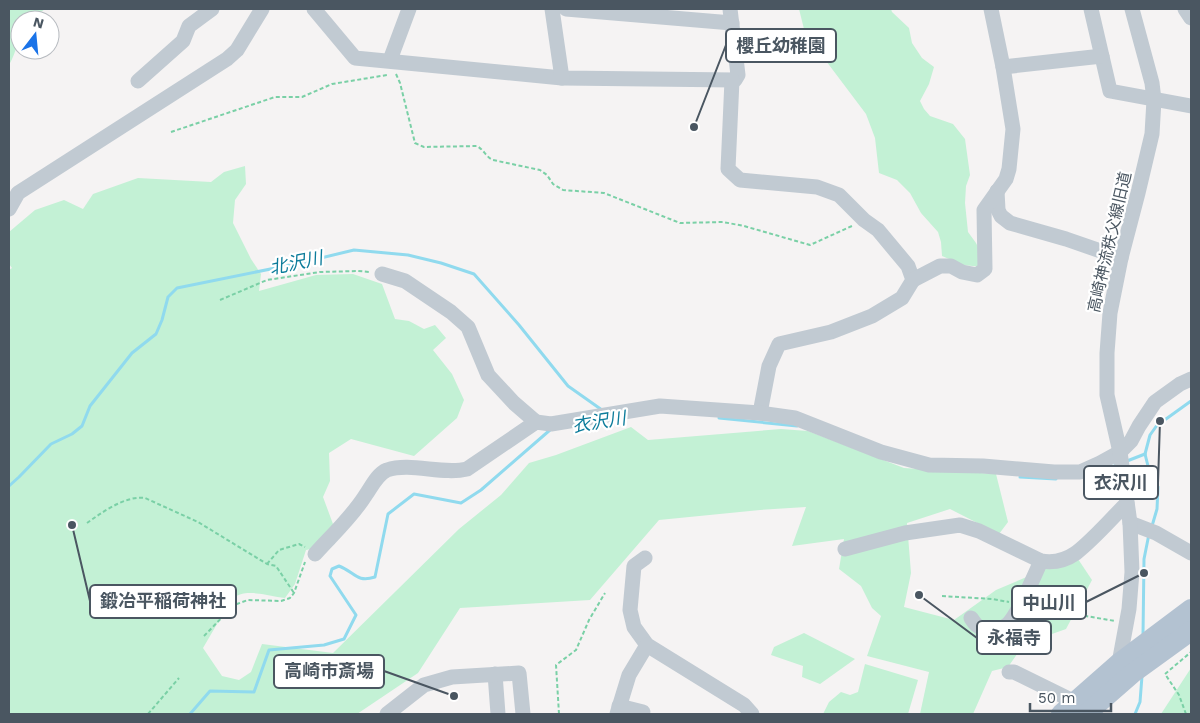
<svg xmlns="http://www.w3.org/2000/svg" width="1200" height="723" viewBox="0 0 1200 723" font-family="'Work Sans','Noto Sans JP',sans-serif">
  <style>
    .green { fill: #c3f1d5 }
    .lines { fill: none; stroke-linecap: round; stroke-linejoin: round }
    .stream { stroke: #90daee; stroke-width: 3 }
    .path { stroke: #7ad0a6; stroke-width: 2; stroke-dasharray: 4 2.5; stroke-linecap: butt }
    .minor { stroke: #c1cad2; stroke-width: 15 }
    .major { stroke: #b3c2d1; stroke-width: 20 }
    .labels { text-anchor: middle; stroke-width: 4.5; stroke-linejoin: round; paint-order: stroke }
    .street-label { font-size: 16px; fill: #4a5661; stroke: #fff }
    .water-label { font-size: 18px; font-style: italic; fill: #0c7c9b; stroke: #fff }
    .leader { fill: none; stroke: #4a5661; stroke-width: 2 }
    .callout-dot { fill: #4a5661; stroke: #fff; stroke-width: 2 }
    .callout { fill: #fff; stroke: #4a5661; stroke-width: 2 }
    .callout-label { font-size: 18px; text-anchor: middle; font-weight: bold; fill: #4a5661 }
  </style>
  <rect width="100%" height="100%" fill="#f5f3f3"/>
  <g class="green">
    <path d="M 9,9 L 45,9 L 30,20 L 20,20 C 20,36 17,51 9,65 Z"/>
    <path d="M 799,9 L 891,9 L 892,12 L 909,28 L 912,43 L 922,58 L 934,67 L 929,84 L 920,101 L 924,109 L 930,116 L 953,124 L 965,139 L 970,175 L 966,186 L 965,203 L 968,232 L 976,243 L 983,257 L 982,267 L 963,265 L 942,256 L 941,242 L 938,232 L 921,213 L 910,193 L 897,180 L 879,173 L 875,138 L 866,114 L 805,33 Z"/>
    <path d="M 245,166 L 246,184 L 235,200 L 233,223 L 251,259 L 261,274 L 259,291 L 316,275 L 353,274 L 382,284 L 395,319 L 409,321 L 424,329 L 435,325 L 446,338 L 433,350 L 452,374 L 464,400 L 457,418 L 414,456 L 351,439 L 329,453 L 330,481 L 323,497 L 333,524 L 335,544 L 306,550 L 295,584 L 285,598 C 267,596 244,587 231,600 L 203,648 L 222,676 L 239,680 L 251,672 L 262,644 L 333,653 L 459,529 L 501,495 L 529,463 L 556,455 L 631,427 L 648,440 L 781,429 L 808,431 L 904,468 L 996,474 L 1008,522 L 999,534 L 950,509 L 907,523 L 911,573 L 904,607 L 954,620 L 996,590 L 1076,556 L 1092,580 L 1066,629 L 1024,644 L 1008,667 L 992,671 L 973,714 L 920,714 L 929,672 L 867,656 L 881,616 L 872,608 L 861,586 L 839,569 L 844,539 L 792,546 L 806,507 L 760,510 L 659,520 L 590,600 L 460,608 L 418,673 L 357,714 L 9,714 L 9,270 L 12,268 L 9,264 L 9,232 L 35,210 L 64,200 L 83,209 L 93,194 L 138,178 L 211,182 L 224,172 Z"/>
    <path d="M 804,633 L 855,659 L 820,684 L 802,677 L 803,666 L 771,655 L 774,647 Z"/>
    <path d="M 865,664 L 918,680 L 908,714 L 823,714 L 829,702 L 841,692 L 850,695 L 858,692 Z"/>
    <path d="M 1191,668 L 1191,714 L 1161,714 Z"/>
  </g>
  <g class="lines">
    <g class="stream">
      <path d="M 719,418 L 797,426"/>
      <path d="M 1145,454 L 1152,482 L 1158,487 L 1157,509 L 1152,526"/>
      <path d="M 1145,454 L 1150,435 L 1160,421 L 1166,419 L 1191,401"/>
      <path d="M 1127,461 L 1145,454"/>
      <path d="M 1094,474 L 1117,465"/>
      <path d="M 1020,477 L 1056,479"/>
      <path d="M 9,486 L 19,477 L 51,444 L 72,434 L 82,426 L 90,406 L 132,353 L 156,334 L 162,320 L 168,297 L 177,288 L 300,263 L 354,250 L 408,255 L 441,263 L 474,274 L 519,325 L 568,386 L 602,410"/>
      <path d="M 1143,635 L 1144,559 L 1149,534"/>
      <path d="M 190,714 L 210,691 L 254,692 L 269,650 L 324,645 L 344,639 L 356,615 L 330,576 L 332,569 L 339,566 C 355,572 356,583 375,577 L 388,514 L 414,494 L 461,503 L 481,490 L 550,430"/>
      <path d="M 1135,714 L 1140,702 L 1142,676"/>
    </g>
    <g class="path">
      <path d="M 396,74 L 400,83 L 415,143 L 424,147 L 477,146 C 484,150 486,157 493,160 L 540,170 L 547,175 L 553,184 L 563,190 L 604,193 L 680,223 L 723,222 L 744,226 L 810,245 L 852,226"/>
      <path d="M 171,132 L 275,97 L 302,97 L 332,84 L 387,75"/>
      <path d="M 220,300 L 267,280 L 320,272 L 358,271 L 370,272"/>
      <path d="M 87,523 C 101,513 126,495 145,498 L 198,522 L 267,564 L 276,566 L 294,593"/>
      <path d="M 267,564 L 279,550 L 299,544 L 305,547"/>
      <path d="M 942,596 L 992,599 L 1009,602"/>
      <path d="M 1033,607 L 1115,621"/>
      <path d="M 204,636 L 234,605 L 248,600 L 281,601 L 290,598 L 294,593 L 305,562"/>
      <path d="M 148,714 L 179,678"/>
      <path d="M 559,714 L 556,665 L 576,650 L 589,620 L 605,593"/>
      <path d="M 1186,714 L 1179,695 L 1165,674 L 1191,652"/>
    </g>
    <g class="minor">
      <path d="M 314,9 L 355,58 L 562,78 L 735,80 L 738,75 L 730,9"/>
      <path d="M 552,9 L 562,78"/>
      <path d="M 566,9 L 732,23"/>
      <path d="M 1091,9 L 1110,91 L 1191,106"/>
      <path d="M 1185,9 L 1191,18"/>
      <path d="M 390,60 L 409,9"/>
      <path d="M 1003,67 L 1102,56"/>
      <path d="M 732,80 L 728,169 L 740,180 L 817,187 L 839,195 L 864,220 L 878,230 L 908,266 L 913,280 L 902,298 L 872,316 L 831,332 L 779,344 L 769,366 L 760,413"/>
      <path d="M 138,81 L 183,41 L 189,26 L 212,9"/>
      <path d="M 997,191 L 998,210 L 1001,216 L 1010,223 L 1066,239 L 1121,258"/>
      <path d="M 9,209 L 18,193 L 227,59 L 237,50 L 262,9"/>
      <path d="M 382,274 L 405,281 L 451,312 L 468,327 L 488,375 L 514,403 L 536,422"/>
      <path d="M 913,280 L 940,266 L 951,266 L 962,272 L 977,275 L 985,269 L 984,210 L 1006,179 L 1009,169 L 1013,129 L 1003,67 L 991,9"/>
      <path d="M 1130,523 L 1156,533 L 1191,553"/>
      <path d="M 845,549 L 905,533 L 960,525 L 979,531 L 1041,561 C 1053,563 1066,560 1076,553 C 1094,539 1111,519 1127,503"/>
      <path d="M 315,554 C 332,535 351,518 365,496 C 371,488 377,474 387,470 C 411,462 442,475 467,469 L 536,422 L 551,424 L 660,406 L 760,413 L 795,418 L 881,452 L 929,465 L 983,466 L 1054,472 L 1080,472 L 1100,463 L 1120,452 L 1131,441 L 1139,426 L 1155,402 L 1180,384 L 1191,379"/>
      <path d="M 645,558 L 634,566 L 630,610 L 634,627 L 647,645 L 744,705 L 752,714"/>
      <path d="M 971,618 C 975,624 978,628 986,630 C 993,631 1002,629 1008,624 C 1019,613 1034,576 1041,561"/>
      <path d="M 1119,663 L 1129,609 L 1132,572 L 1130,523 L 1120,452 L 1107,395 L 1107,353 L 1110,313 L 1121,258 L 1138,193 L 1152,134 L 1154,100 L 1152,83 L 1132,9"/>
      <path d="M 1009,672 L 1014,672 L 1075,702"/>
      <path d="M 495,674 L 498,714"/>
      <path d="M 619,706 L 643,712"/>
      <path d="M 387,714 L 424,685 L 452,677 L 519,673 L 523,714"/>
      <path d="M 617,714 L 629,675 L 647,645"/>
    </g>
    <g class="major">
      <path d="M 1061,714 L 1119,663 L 1191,609"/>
      <path d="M 1086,714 L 1133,673 L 1191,631"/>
    </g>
  </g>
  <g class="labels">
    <g class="street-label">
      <text transform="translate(1109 242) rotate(-77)" y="6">高崎神流秩父線旧道</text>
    </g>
    <g class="water-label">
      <text transform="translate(296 263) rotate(-12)" y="6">北沢川</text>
      <text transform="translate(599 422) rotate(-9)" y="6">衣沢川</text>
    </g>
  </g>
  <path class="leader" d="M694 127L726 45M1160 421L1158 483M72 525L90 601M1144 573L1086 602M919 595L977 638M454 696L384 671"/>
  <g class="callout-dot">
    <circle cx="694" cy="127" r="5"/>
    <circle cx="1160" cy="421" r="5"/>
    <circle cx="72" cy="525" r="5"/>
    <circle cx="1144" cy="573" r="5"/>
    <circle cx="919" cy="595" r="5"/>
    <circle cx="454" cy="696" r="5"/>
  </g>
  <g class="callout">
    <rect x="726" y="29" width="110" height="33" rx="5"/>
    <rect x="1084" y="466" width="74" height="33" rx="5"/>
    <rect x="90" y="585" width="146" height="33" rx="5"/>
    <rect x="1012" y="586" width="74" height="33" rx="5"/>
    <rect x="977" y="621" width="74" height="33" rx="5"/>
    <rect x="274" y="655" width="110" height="33" rx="5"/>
  </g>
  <g class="callout-label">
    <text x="781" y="52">櫻丘幼稚園</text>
    <text x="1121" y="489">衣沢川</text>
    <text x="163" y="607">鍛冶平稲荷神社</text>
    <text x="1049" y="609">中山川</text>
    <text x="1014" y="644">永福寺</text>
    <text x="329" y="677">高崎市斎場</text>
  </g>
  <rect width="1200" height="723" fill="none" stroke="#4a5661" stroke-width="20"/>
  <g transform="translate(35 35) rotate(16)"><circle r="24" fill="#ffffff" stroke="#b7bbc0"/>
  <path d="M0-4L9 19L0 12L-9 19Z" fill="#1a73e8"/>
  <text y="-8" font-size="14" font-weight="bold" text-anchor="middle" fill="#4a5661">N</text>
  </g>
  <path d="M1030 703v8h81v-8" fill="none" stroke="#4a5661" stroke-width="2.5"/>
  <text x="1038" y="703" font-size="15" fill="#4a5661" stroke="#ffffff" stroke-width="4" paint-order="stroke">50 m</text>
</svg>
